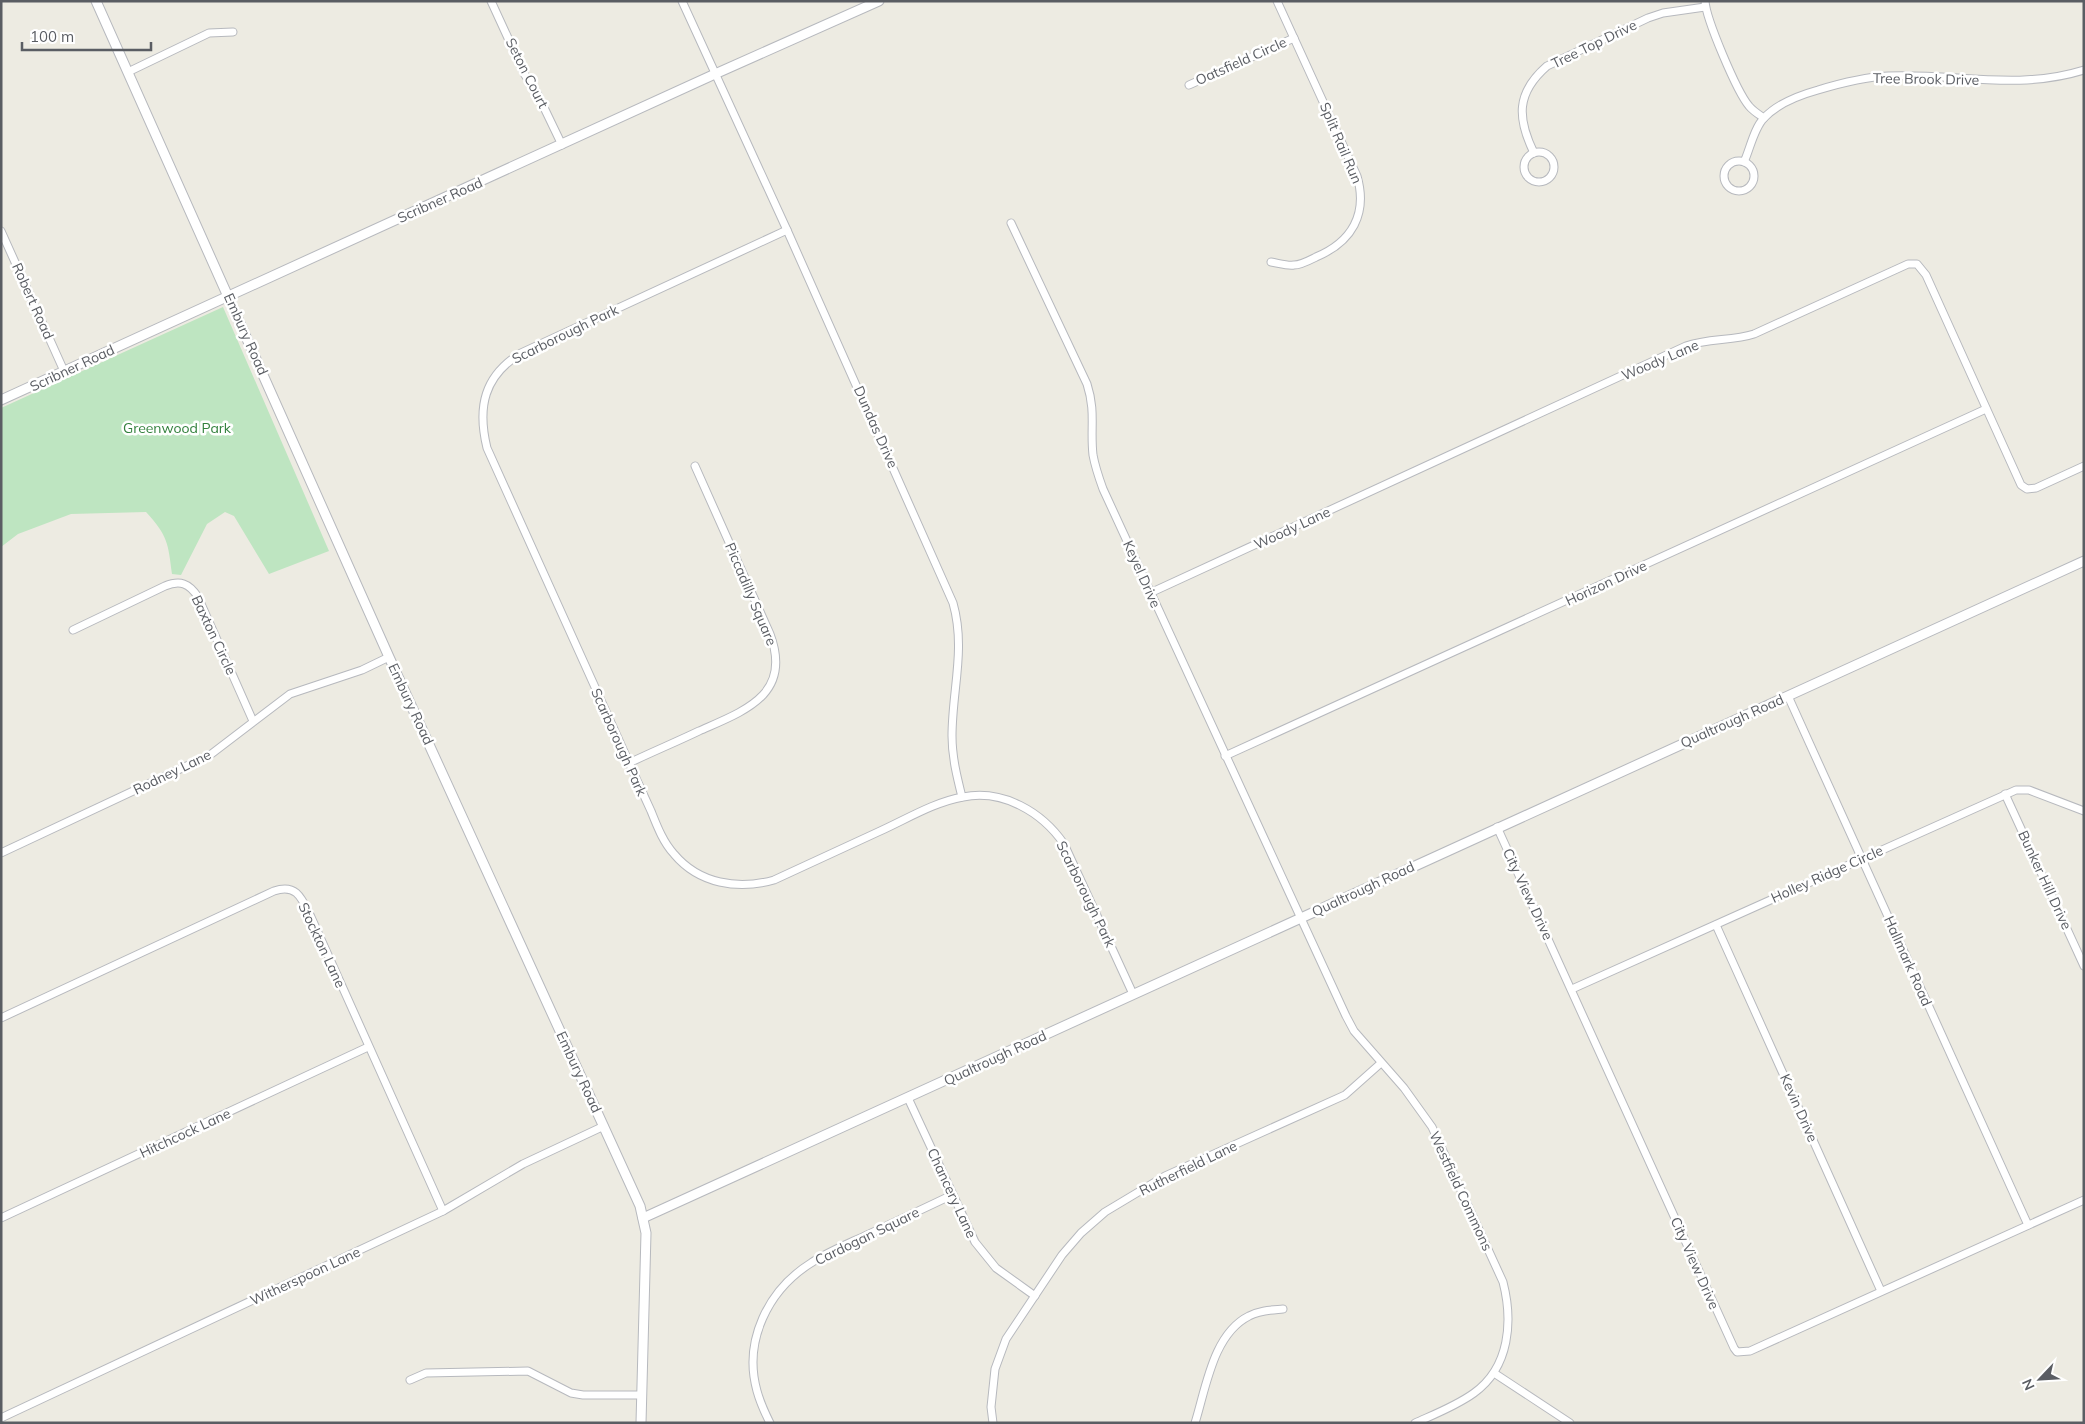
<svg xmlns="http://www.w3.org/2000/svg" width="2085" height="1424" viewBox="0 0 2085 1424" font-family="Mulish,sans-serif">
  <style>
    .park { fill: #bee5c1 }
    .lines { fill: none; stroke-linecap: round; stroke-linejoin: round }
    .minor-casing { stroke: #b7b9be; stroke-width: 9 }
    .tertiary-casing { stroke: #b7b9be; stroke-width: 11 }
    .minor { stroke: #fff; stroke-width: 7 }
    .tertiary { stroke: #fff; stroke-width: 9 }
    .labels { text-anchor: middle; stroke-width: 5; stroke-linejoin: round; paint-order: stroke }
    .street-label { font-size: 14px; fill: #5a5d63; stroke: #fff }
    .park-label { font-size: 14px; fill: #33813d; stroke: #fff }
  </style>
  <rect width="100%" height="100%" fill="#edebe2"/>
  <path class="park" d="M 223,307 L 329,551 L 269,574 L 234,516 L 225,512 L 207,524 L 181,575 L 172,574 C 168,543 168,536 146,512 L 71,514 L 18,534 L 1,547 L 1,408 Z"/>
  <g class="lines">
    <defs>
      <g id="minor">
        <path d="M 491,1 L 525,75 L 537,93 L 562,145"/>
        <path d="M 682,1 L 787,230 L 953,603 C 966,649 952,690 952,736 C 952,757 957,777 962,797"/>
        <path d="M 1705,1 C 1706,19 1737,92 1749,106 C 1753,111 1758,114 1764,118"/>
        <path d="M 128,72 L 209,33 L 233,32"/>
        <path d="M 1189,85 L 1294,38"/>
        <circle cx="1539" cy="167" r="15"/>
        <path d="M 1534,153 C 1517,118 1516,93 1547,66 L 1648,18 L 1663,13 L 1705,7"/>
        <circle cx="1739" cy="176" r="15"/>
        <path d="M 1744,162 C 1750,149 1754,128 1764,118 C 1777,104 1800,95 1818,90 C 1841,83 1864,77 1888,76 C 1956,73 2016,91 2084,70"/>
        <path d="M 1011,223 L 1087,384 C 1096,412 1090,428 1093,455 C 1095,466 1099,478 1103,489 L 1346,1016 L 1354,1031 L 1404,1088 L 1432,1127 L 1503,1282 C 1513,1321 1510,1367 1474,1393 C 1456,1406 1435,1414 1415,1423"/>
        <path d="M 787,230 L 521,353 C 484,376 477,407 487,448 C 531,545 574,642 618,738 C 629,763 640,787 651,811 C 657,826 663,842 674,854 C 699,884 738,890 774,880 C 809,864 844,848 878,832 C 905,820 934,802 963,797 C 1003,789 1042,812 1064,844 L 1133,994"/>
        <path d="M 1,231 L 64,371"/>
        <path d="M 1271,262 C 1278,263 1287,266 1294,265 C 1301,265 1310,260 1316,257 C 1352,242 1368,214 1357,176 L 1277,1"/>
        <path d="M 1150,593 L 1686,346 C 1708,338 1732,341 1754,334 L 1908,264 L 1917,264 L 1926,275 L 2021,485 L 2027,489 L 2036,488 L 2084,466"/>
        <path d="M 73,630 L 165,586 C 180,580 189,583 198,597 L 253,721"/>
        <path d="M 1788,696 L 2028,1225"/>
        <path d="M 1225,756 L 1986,409"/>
        <path d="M 629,763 C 652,752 676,742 699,731 C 744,711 793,695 770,634 L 695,466"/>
        <path d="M 2005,794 L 2084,966"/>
        <path d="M 1497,827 L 1734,1348 L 1737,1352 L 1750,1351 L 2084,1200"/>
        <path d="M 1,853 L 210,755 L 290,694 L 362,670 L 389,657"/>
        <path d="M 1716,925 L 1881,1291"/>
        <path d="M 1572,989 L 2016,790 L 2029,790 L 2084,811"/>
        <path d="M 1,1018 L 274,891 C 297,883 302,899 311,917 L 443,1211"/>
        <path d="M 908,1098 L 975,1242 L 996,1268 L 1035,1296"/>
        <path d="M 1,1218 L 368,1047"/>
        <path d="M 1494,1373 L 1570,1423"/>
        <path d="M 410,1380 L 426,1373 L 528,1371 L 571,1393 L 583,1395 L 642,1395"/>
        <path d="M 1,1418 L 443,1211 L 523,1164 L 604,1126"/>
        <path d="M 770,1423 C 765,1413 760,1402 757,1391 C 743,1341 768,1290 811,1263 C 829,1251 850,1243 869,1234 C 897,1221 925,1208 952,1195"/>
        <path d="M 993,1423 L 991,1407 L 995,1369 L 1006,1339 L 1062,1255 L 1081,1233 L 1105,1212 L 1165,1176 L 1345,1095 L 1381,1063"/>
        <path d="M 1195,1423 C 1206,1388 1213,1334 1249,1316 C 1260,1310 1272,1310 1283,1309"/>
      </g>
      <g id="tertiary">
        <path d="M 96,1 L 389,657 L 640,1206 L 646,1233 L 641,1423"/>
        <path d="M 1,400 L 715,74 L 879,1"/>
        <path d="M 643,1218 L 2084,561"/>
      </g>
    </defs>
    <use href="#minor" class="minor-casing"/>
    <use href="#tertiary" class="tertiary-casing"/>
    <use href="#minor" class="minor"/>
    <use href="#tertiary" class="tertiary"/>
  </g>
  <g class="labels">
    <g class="street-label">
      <text transform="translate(1594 44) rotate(-26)" y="5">Tree Top Drive</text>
      <text transform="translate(1241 61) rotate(-24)" y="5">Oatsfield Circle</text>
      <text transform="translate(527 73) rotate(63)" y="5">Seton Court</text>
      <text transform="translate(1926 79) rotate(1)" y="5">Tree Brook Drive</text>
      <text transform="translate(1341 143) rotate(67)" y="5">Split Rail Run</text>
      <text transform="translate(440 200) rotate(-24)" y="5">Scribner Road</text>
      <text transform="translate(33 301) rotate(66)" y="5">Robert Road</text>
      <text transform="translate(246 334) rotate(66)" y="5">Embury Road</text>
      <text transform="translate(565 334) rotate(-26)" y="5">Scarborough Park</text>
      <text transform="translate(1660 360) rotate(-23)" y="5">Woody Lane</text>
      <text transform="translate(72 368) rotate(-25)" y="5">Scribner Road</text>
      <text transform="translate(876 427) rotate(66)" y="5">Dundas Drive</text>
      <text transform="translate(1292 528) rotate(-25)" y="5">Woody Lane</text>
      <text transform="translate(1142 574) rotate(66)" y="5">Keyel Drive</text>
      <text transform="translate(1606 583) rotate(-25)" y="5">Horizon Drive</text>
      <text transform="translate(751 594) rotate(67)" y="5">Piccadilly Square</text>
      <text transform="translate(214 635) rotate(65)" y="5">Baxton Circle</text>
      <text transform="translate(411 704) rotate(65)" y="5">Embury Road</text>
      <text transform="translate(1732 721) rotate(-24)" y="5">Qualtrough Road</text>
      <text transform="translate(619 742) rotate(66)" y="5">Scarborough Park</text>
      <text transform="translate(172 772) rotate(-26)" y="5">Rodney Lane</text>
      <text transform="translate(1827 874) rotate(-24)" y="5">Holley Ridge Circle</text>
      <text transform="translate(2045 880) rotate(65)" y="5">Bunker Hill Drive</text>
      <text transform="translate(1363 889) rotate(-25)" y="5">Qualtrough Road</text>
      <text transform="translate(1086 894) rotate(64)" y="5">Scarborough Park</text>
      <text transform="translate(1528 894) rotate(65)" y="5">City View Drive</text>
      <text transform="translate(322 945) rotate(65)" y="5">Stockton Lane</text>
      <text transform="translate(1908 961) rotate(66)" y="5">Hallmark Road</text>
      <text transform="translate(995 1058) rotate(-25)" y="5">Qualtrough Road</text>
      <text transform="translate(579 1072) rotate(65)" y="5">Embury Road</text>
      <text transform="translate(1799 1108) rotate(66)" y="5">Kevin Drive</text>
      <text transform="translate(185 1133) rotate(-25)" y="5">Hitchcock Lane</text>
      <text transform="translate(1188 1168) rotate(-26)" y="5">Rutherfield Lane</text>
      <text transform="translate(1461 1191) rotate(65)" y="5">Westfield Commons</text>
      <text transform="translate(952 1193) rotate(65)" y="5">Chancery Lane</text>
      <text transform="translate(867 1236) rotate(-26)" y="5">Cardogan Square</text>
      <text transform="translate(1695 1263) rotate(66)" y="5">City View Drive</text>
      <text transform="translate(305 1276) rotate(-25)" y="5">Witherspoon Lane</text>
    </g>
    <g class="park-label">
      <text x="177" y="433">Greenwood Park</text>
    </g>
  </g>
  <rect width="2085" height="1424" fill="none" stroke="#5a5d63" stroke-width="5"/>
  <g transform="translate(2040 1379) rotate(245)" stroke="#ffffff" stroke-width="4" paint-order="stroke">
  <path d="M0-4L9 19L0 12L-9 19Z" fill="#5a5d63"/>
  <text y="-8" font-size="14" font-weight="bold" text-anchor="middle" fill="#5a5d63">N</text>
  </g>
  <path d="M22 42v8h129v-8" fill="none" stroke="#5a5d63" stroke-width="2.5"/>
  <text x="30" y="42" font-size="15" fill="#5a5d63" stroke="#ffffff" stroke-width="4" paint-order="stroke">100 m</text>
</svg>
